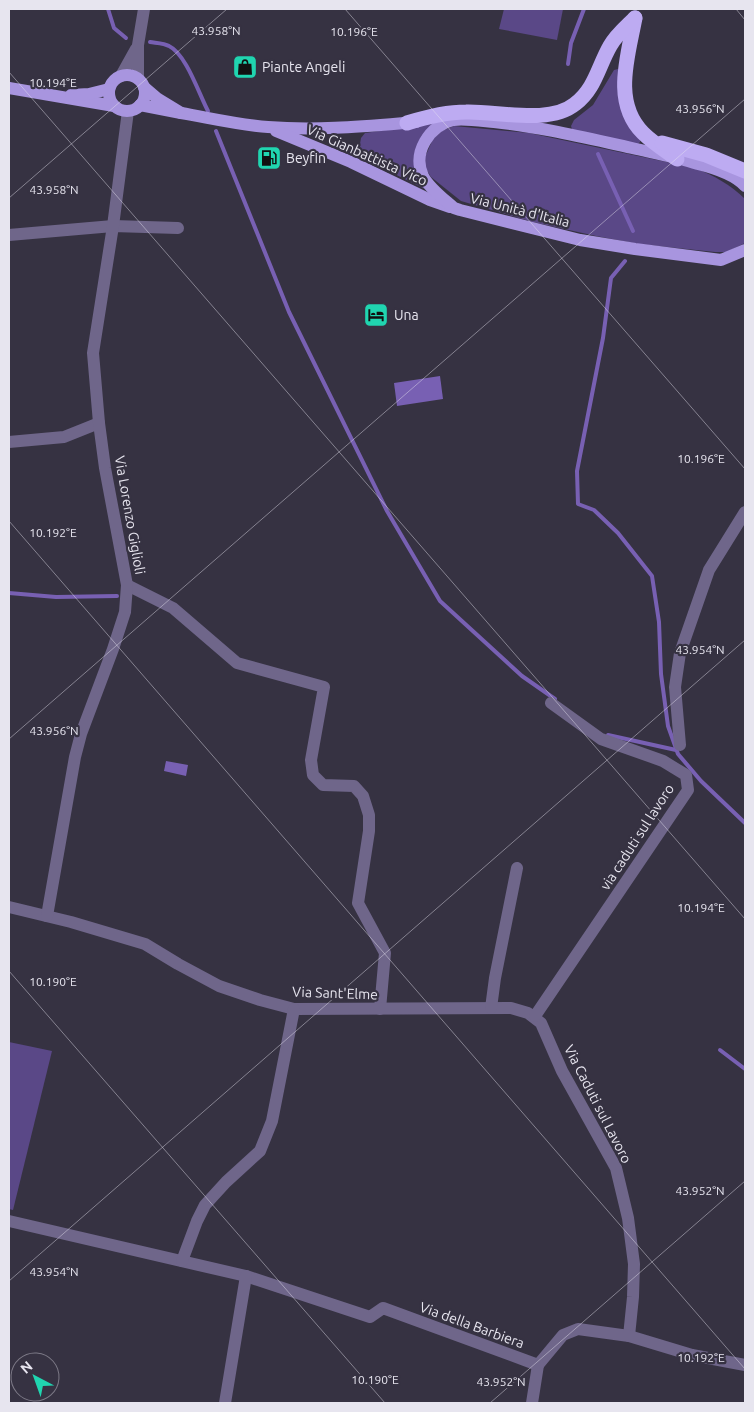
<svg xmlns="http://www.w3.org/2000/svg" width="754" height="1412" viewBox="0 0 754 1412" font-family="Ubuntu,sans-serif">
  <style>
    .grass { fill: #5a4887 }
    .water { fill: #7860b3 }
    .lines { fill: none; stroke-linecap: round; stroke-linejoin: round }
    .stream { stroke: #7860b3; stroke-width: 4 }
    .minor { stroke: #6f668a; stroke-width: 12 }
    .major { stroke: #a895df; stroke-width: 12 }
    .highway { stroke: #bdabf2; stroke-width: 15 }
    .ticks { fill: none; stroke: #e7e5ef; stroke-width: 1; stroke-opacity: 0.45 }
    .labels { text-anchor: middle; stroke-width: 4.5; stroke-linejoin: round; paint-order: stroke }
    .poi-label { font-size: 14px; fill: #e7e5ef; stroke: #363242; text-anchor: start }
    .street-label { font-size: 14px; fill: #e7e5ef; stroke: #363242 }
    .ticks-label { font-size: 12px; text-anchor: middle; fill: #e7e5ef; stroke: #363242; stroke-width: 4.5; stroke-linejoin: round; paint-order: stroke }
  </style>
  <rect width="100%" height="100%" fill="#363242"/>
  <g class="grass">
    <path d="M 504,9 L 563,9 L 557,40 L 499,29 Z"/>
    <path d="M 618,69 L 621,71 L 641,137 L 640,142 L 636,146 L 573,132 L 571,126 L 574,120 L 593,105 L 614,70 Z"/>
    <path d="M 441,122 L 423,139 L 429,191 L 358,156 L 361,138 L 365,133 Z"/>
    <path d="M 454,126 L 529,133 L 695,168 C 714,176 730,184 745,199 L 745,243 L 727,252 L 715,252 L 639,244 L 596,236 L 533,222 L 461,201 L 431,177 L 426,169 L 425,157 L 433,139 L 442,131 Z"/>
    <path d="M 9,1042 L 52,1051 L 13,1210 L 9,1209 Z"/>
  </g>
  <g class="water">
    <path d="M 440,376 L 443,399 L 397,406 L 394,383 Z"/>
    <path d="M 166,761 L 188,765 L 186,776 L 164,771 Z"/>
  </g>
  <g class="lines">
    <g class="stream">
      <path d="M 108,9 L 114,28 L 126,38"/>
      <path d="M 150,42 C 156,43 164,43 169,46 C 186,54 199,94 208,111"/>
      <path d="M 568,64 L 571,43 L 584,9"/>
      <path d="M 216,131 L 289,312 L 387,511 L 440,601 L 522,676 L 555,699"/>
      <path d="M 598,154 L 633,231"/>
      <path d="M 625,261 L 611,278 L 603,338 L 577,471 L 578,504 L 594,510 L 618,533 L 652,576 L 659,622 L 661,674 L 668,726 L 678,754 L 701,781 L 745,823"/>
      <path d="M 9,593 L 56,597 L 117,596"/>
      <path d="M 608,735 L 676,750"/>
      <path d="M 720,1050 L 745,1069"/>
    </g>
    <g class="minor">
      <path d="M 121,76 L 136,49"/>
      <path d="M 138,79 L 138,45 L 144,9"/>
      <path d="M 9,235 L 113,226 L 178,228"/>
      <path d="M 9,442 L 64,437 L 99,423"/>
      <path d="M 127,585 L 173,608 L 237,663 L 324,687 L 311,760 L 313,775 L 323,785 L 354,786 L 363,796 L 369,815 L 369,831 L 358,903 L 385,953 L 380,1009"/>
      <path d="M 680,745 L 675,687 L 680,653 L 709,570 L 745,512"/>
      <path d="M 9,907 L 71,922 L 145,944 L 178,964 L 219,986 L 260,1000 L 294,1009 L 511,1008 L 528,1013 L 541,1023 L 562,1071 L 616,1168 L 628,1218 L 634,1264 L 633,1297 L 629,1336"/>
      <path d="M 47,916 L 75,757 L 81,734 L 113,649 L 125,612 L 127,585 L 105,468 L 99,423 L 93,353 L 113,226 L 128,111"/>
      <path d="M 491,1008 L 495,978 L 517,868"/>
      <path d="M 535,1016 L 688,790 L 686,775 L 663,761 L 601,739 L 551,703"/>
      <path d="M 9,1221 L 246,1276 L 370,1317 L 383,1308 L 538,1365 L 563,1335 L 578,1329 L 629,1336 L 692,1355 L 745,1365"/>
      <path d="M 182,1261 L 197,1221 L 205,1205 L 226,1182 L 260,1151 L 272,1121 L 294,1009"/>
      <path d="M 225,1403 L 246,1276"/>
      <path d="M 532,1403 L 538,1365"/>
    </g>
    <g class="major">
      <circle cx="127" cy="93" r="18"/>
      <path d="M 9,88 L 114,106"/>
      <path d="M 71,95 L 89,94 L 109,89"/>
      <path d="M 140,105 L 181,113 L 158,99 L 144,87"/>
      <path d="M 181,113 C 210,118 239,125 268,127 C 318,131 367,126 416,122"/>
      <path d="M 276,131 L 351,162 L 430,200 L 450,207"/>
      <path d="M 745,186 C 734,174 714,168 698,164 C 676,157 654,153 632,148 C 586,138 541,127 494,122 C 483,121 463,118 453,120 C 429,126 412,153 423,176 C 429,188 444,199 454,208 L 460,210 L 580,240 L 635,249 L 721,260 L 745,250"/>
    </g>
    <g class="highway">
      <path d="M 635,18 C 628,56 612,102 643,133 C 653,143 666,151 677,159"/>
      <path d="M 407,123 C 426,117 445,112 466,112 C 498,111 549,125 575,104 C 595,89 598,67 610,46 C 616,35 626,27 635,18"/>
      <path d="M 662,143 L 706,155 L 745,171"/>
    </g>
  </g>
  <path class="ticks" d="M 345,9 L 745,469M 736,9 L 745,20M 9,72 L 745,919M 9,198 L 227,9M 9,521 L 745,1369M 9,739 L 745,99M 9,971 L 385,1403M 9,1281 L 745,640M 490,1403 L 745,1181"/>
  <defs>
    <symbol id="shop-square" viewBox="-11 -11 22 22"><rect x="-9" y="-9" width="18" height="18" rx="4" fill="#20d5b0" stroke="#363242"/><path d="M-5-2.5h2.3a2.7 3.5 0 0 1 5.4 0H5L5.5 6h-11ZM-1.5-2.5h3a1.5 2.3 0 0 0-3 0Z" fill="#111"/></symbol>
    <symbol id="fuel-square" viewBox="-11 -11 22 22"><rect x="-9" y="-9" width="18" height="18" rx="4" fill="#20d5b0" stroke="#363242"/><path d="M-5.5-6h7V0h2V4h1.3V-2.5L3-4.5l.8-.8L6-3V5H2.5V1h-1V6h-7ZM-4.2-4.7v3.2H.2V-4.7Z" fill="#111"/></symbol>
    <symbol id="hotel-square" viewBox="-11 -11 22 22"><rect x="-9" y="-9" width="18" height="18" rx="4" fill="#20d5b0" stroke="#363242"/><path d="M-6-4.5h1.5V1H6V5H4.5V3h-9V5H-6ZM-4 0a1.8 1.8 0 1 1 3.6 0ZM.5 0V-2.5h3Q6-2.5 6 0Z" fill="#111"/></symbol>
  </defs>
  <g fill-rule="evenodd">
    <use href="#shop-square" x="231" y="53" width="28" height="28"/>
    <use href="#fuel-square" x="255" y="144" width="28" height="28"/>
    <use href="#hotel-square" x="362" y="301" width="28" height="28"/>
  </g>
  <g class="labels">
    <g class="poi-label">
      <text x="262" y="72">Piante Angeli</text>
      <text x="286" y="163">Beyfin</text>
      <text x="394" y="320">Una</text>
    </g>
    <g class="street-label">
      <text transform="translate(367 155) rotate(24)" y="5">Via Gianbattista Vico</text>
      <text transform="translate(520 210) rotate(14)" y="5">Via Unità d'Italia</text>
      <text transform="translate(130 515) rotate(80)" y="5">Via Lorenzo Giglioli</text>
      <text transform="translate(637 837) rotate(-57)" y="5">via caduti sul lavoro</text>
      <text transform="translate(335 993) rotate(2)" y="5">Via Sant'Elme</text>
      <text transform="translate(598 1104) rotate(63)" y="5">Via Caduti sul Lavoro</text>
      <text transform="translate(472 1325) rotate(20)" y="5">Via della Barbiera</text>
    </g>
  </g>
  <g class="ticks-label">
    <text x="216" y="35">43.958°N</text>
    <text x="354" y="36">10.196°E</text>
    <text x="53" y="87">10.194°E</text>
    <text x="700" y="113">43.956°N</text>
    <text x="54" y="194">43.958°N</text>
    <text x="701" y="463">10.196°E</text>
    <text x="53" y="537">10.192°E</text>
    <text x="700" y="654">43.954°N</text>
    <text x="54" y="735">43.956°N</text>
    <text x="701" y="912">10.194°E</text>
    <text x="53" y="986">10.190°E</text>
    <text x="700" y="1195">43.952°N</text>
    <text x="54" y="1276">43.954°N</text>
    <text x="701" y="1362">10.192°E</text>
    <text x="375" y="1384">10.190°E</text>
    <text x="501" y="1386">43.952°N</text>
  </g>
  <rect width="754" height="1412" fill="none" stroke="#e7e5ef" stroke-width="20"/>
  <g transform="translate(35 1377) rotate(319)"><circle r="24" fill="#363242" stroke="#7d7a87"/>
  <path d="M0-4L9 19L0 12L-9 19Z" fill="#20d5b0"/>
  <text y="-8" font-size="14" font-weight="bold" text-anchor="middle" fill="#e7e5ef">N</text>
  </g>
</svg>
